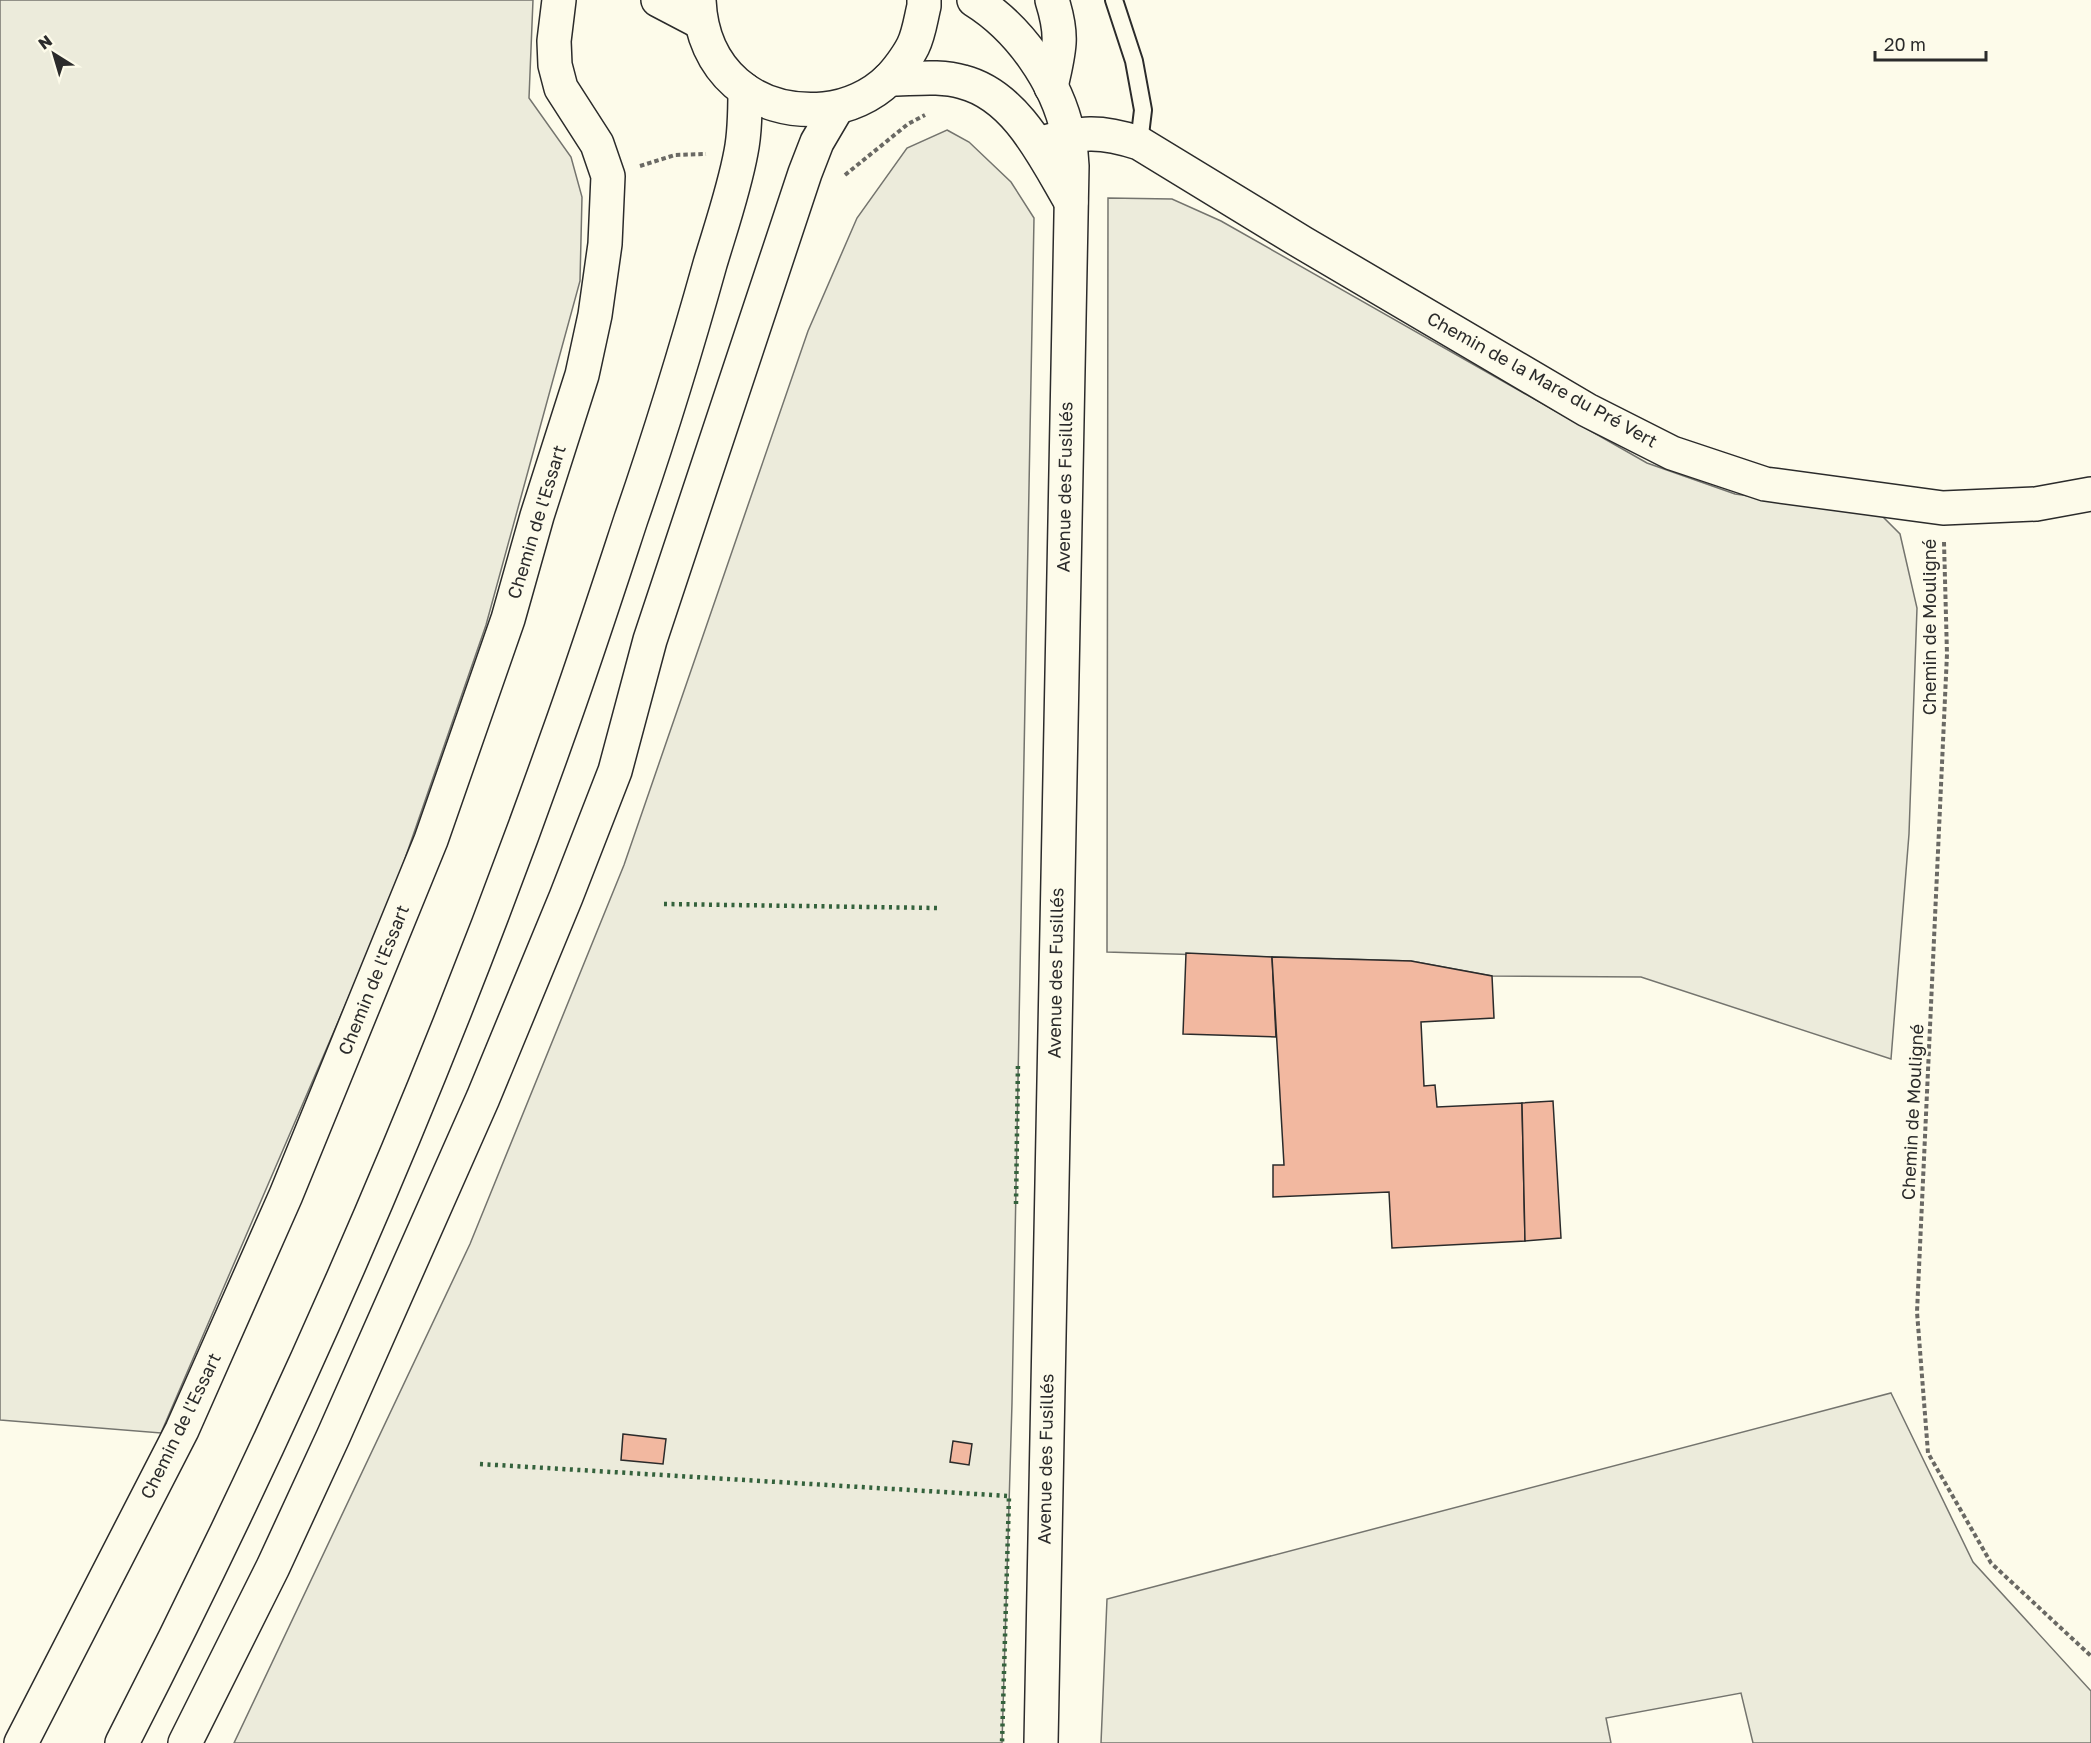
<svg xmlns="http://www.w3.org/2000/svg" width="2091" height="1743" viewBox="0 0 2091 1743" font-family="'Golos Text',sans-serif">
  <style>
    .green { fill: #ecebdb; stroke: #74746e; stroke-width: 1.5 }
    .building { fill: #f2b8a0; stroke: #2b2b2b; stroke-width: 1.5 }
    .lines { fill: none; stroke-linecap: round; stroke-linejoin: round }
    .service-casing { stroke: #2b2b2b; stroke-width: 20 }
    .minor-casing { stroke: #2b2b2b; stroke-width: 36 }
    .secondary-casing { stroke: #2b2b2b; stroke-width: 36 }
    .primary-casing { stroke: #2b2b2b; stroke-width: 36 }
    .trunk-casing { stroke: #2b2b2b; stroke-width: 36 }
    .path { stroke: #6a6964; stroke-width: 4; stroke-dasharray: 4.5 3; stroke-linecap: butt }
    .service { stroke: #fdfbea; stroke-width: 16 }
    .minor { stroke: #fdfbea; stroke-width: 33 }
    .secondary { stroke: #fdfbea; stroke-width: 33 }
    .primary { stroke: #fdfbea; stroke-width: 33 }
    .trunk { stroke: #fdfbea; stroke-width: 33 }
    .hedge { stroke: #34623c; stroke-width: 4.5; stroke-dasharray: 3 4.5; stroke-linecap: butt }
    .labels { text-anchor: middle; stroke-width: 4.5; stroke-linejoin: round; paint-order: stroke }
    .street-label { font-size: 18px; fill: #2b2b2b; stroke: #fdfbea }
  </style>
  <rect width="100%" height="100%" fill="#fdfbea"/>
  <g class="green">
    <path d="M 0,0 L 533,0 L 529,98 L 571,157 L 582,197 L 580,281 L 486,625 L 391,899 L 161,1433 L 0,1420 Z"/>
    <path d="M 947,130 L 969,142 L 1011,182 L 1034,218 L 1012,1403 L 1002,1743 L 234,1743 L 470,1244 L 624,865 L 808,331 L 857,218 L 907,148 Z"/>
    <path d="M 1108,198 L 1172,199 L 1221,221 L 1647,463 L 1735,494 L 1880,514 L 1900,534 L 1917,608 L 1909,834 L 1891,1059 L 1641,977 L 1492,976 L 1411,961 L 1107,952 Z"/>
    <path d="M 1891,1393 L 1973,1562 L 2091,1691 L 2091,1743 L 1753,1743 L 1741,1693 L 1606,1718 L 1611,1743 L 1101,1743 L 1107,1599 Z"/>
  </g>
  <g class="building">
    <path d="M 1186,953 L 1272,957 L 1276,1037 L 1183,1034 Z"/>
    <path d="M 1272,957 L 1411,961 L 1492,976 L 1494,1018 L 1421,1022 L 1424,1086 L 1435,1085 L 1437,1107 L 1522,1103 L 1525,1241 L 1392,1248 L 1389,1192 L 1273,1197 L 1273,1165 L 1284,1165 Z"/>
    <path d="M 1553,1101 L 1561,1238 L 1525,1241 L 1522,1103 Z"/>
    <path d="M 623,1434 L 666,1439 L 663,1464 L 621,1460 Z"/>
    <path d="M 953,1441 L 972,1444 L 969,1465 L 950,1462 Z"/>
  </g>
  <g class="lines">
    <defs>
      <path id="service" d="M 1114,0 L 1134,61 L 1143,110 L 1139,143"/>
      <g id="minor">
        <path d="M 658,0 L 700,22"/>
        <path d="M 1041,143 C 1081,132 1099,130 1139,143 L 1303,243 L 1587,410 L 1672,453 L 1765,484 L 1943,508 L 2036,504 L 2091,494"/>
        <path d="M 21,1743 L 182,1430 L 286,1195 L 431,840 L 508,619 L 537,516 L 582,375 L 595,315 L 605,244 L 608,176 L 597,144 L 561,88 L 555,65 L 554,41 L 559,0"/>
      </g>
      <g id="secondary">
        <path d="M 974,0 C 1019,28 1057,81 1068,134 C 1071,144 1071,155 1072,166 L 1041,1743"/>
        <path d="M 889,79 C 913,79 940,75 963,82 C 1017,96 1045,158 1071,202"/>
      </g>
      <path id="primary" d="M 699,0 C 702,70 753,115 824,109 C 847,107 872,96 889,79 C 897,71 908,56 913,46 C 919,34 921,18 924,6 L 924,0"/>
      <g id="trunk">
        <path d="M 1051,87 C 1059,50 1064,38 1052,0"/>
        <path d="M 122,1743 C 289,1418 435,1083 557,738 C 583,666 607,592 631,519 C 660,435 686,350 710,264 C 721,227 734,190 741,152 C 745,132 745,111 745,90"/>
        <path d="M 185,1743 L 273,1567 L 333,1437 L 483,1098 L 566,897 L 615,771 L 650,640 L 805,173 L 817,142 L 837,108"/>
      </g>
    </defs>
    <use href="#service" class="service-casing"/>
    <use href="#minor" class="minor-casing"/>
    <use href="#secondary" class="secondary-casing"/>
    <use href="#primary" class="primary-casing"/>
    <use href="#trunk" class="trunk-casing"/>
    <g class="path">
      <path d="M 640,166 L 675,155 L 706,154"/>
      <path d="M 845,175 L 908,124 L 925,115"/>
      <path d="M 1944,542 L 1947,654 L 1917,1312 L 1928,1453 L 1991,1563 L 2091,1656"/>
    </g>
    <use href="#service" class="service"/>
    <use href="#minor" class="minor"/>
    <use href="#secondary" class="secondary"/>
    <use href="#primary" class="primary"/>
    <use href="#trunk" class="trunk"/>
    <g class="hedge">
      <path d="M 664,904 L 938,908"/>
      <path d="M 1016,1204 L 1018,1062"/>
      <path d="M 480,1464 L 1009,1496 L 1002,1743"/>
    </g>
  </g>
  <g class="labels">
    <g class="street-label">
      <text transform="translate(1542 380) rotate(29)" y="6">Chemin de la Mare du Pré Vert</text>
      <text transform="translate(1065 487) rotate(-89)" y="6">Avenue des Fusillés</text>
      <text transform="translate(537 522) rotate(-73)" y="6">Chemin de l'Essart</text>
      <text transform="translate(1930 627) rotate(-90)" y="6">Chemin de Mouligné</text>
      <text transform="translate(1056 973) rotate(-89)" y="6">Avenue des Fusillés</text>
      <text transform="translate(374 980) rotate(-68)" y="6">Chemin de l'Essart</text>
      <text transform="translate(1913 1112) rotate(-87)" y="6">Chemin de Mouligné</text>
      <text transform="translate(181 1426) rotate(-64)" y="6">Chemin de l'Essart</text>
      <text transform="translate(1046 1459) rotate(-89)" y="6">Avenue des Fusillés</text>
    </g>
  </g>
  <g transform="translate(54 54) rotate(323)" stroke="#fdfbea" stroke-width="4.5" paint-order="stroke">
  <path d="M0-4.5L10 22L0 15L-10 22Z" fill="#2b2b2b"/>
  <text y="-9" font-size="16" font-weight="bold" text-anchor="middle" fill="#2b2b2b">N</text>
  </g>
  <path d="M1875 51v9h111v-9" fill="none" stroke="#2b2b2b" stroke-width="3"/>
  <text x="1884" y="51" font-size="18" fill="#2b2b2b" stroke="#fdfbea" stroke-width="4.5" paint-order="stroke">20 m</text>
</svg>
